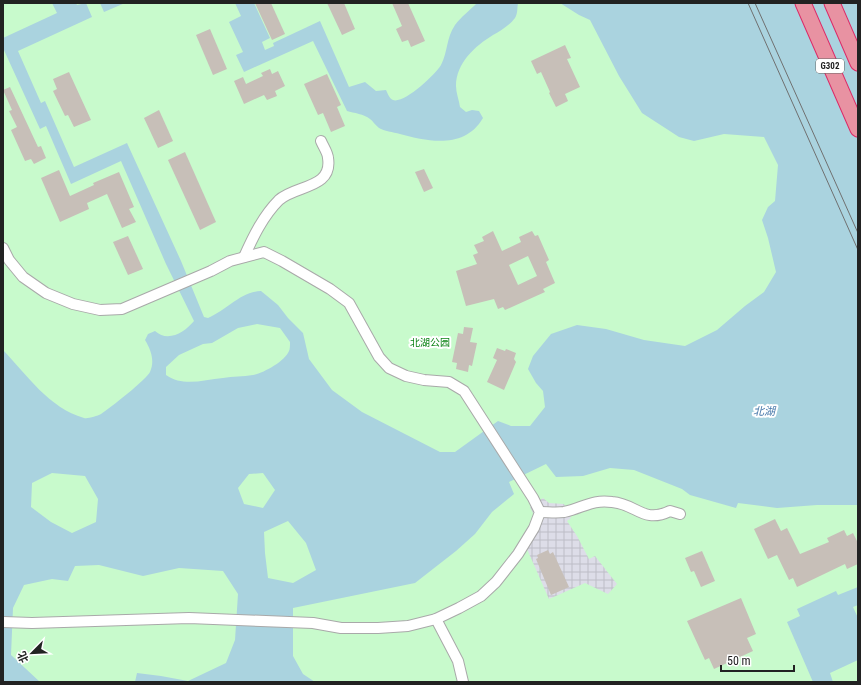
<svg xmlns="http://www.w3.org/2000/svg" width="861" height="685" viewBox="0 0 861 685" font-family="'Roboto Condensed','Noto Sans SC',sans-serif">
  <style>
    .park { fill: #c8facc }
    .plaza { fill: url(#plaza-grid) }
    .water { fill: #aad3df; fill-rule: evenodd }
    .building { fill: #c7bfb8; fill-rule: evenodd }
    .lines { fill: none; stroke-linecap: round; stroke-linejoin: round }
    .minor-casing { stroke: #a9a9a9; stroke-width: 12 }
    .highway-casing { stroke: #dc2a67; stroke-width: 17 }
    .minor { stroke: #fff; stroke-width: 10 }
    .highway { stroke: #e892a2; stroke-width: 15 }
    .tram { stroke: #707070; stroke-width: 1 }
    .labels { text-anchor: middle; stroke-width: 4; stroke-linejoin: round; paint-order: stroke }
    .shield { fill: #fff; stroke: #646464; stroke-width: 1 }
    .shield-label { font-size: 9px; font-weight: bold; fill: #222 }
    .park-label { font-size: 10px; fill: #0c8416; stroke: #fff }
    .water-label { font-size: 11px; font-style: italic; fill: #4a7aab; stroke: #fff }
  </style>
  <defs>
    <pattern id="plaza-grid" width="8" height="8" patternUnits="userSpaceOnUse"><rect width="8" height="8" fill="#dddde8"/><path d="M0 4h8M4 0v8" fill="none" stroke="#bdbdc7"/></pattern>
  </defs>
  <rect width="100%" height="100%" fill="#f2efe9"/>
  <rect class="park" x="3" y="3" width="855" height="679"/>
  <path class="plaza" d="M 543,498 L 549,503 L 564,504 L 571,518 L 567,521 L 577,536 L 589,559 L 595,556 L 617,584 L 608,594 L 585,583 L 549,599 L 523,540 L 533,518 L 533,513 L 530,507 Z"/>
  <g class="water">
    <path d="M 52,3 L 76,3 L 77,5 L 86,3 L 92,17 L 18,51 L 41,103 L 45,101 L 74,167 L 127,143 L 181,261 L 204,317 L 208,318 C 227,310 240,292 261,291 L 278,305 L 288,318 L 303,333 L 309,359 L 332,390 L 362,412 L 440,452 L 455,452 L 498,421 L 511,426 L 530,426 L 545,407 L 543,391 L 536,383 L 528,369 L 533,356 L 551,334 L 577,325 L 606,329 L 644,340 L 685,346 L 717,330 L 745,306 L 764,292 L 776,272 L 768,238 L 762,220 L 768,207 L 775,201 L 778,165 L 764,137 L 724,134 L 694,141 L 679,137 L 642,113 L 619,76 L 590,20 L 579,15 L 560,3 L 858,3 L 858,505 L 817,505 L 777,508 L 738,503 L 736,508 L 690,495 L 682,489 L 634,470 L 610,468 L 583,476 L 556,477 L 546,464 L 509,482 L 514,494 L 492,512 L 475,534 L 456,551 L 415,583 L 293,608 L 293,656 L 303,674 L 315,682 L 135,682 L 137,673 L 161,676 L 188,681 L 226,663 L 235,640 L 238,594 L 223,571 L 179,568 L 143,576 L 99,565 L 75,566 L 68,581 L 52,579 L 24,585 L 13,608 L 11,655 L 40,682 L 3,682 L 3,350 C 27,375 49,408 84,418 C 88,419 97,416 101,414 C 109,409 147,379 150,372 C 155,361 151,350 145,340 L 148,334 L 155,331 C 168,343 185,332 194,321 L 166,264 L 121,161 L 71,184 L 46,126 L 40,129 L 3,48 L 3,38 L 57,13 ZM 257,324 L 280,328 L 290,342 C 290,345 290,349 289,351 C 285,361 264,373 253,375 C 243,377 233,376 223,378 C 203,380 183,387 166,375 L 166,367 L 179,355 L 203,344 L 212,343 L 238,328 ZM 52,473 L 85,476 L 98,499 L 96,522 L 72,533 L 51,522 L 31,507 L 32,483 ZM 263,473 L 275,490 L 263,508 L 244,504 L 238,488 L 249,474 ZM 288,521 L 306,543 L 316,570 L 293,583 L 268,578 L 265,553 L 264,532 Z"/>
    <path d="M 100,3 L 125,3 L 104,12 Z"/>
    <path d="M 235,3 L 254,3 L 270,38 L 262,42 L 265,50 L 274,46 L 273,43 L 320,21 L 349,87 L 365,82 L 376,91 L 386,90 C 388,94 389,98 393,100 C 404,104 435,75 441,65 C 448,52 446,38 455,25 C 461,17 470,10 477,3 L 518,3 C 517,8 518,13 515,18 C 510,25 500,31 493,35 C 475,46 456,63 456,86 C 456,93 459,100 460,107 L 466,112 L 472,110 L 479,111 L 483,118 C 465,149 429,142 400,134 C 393,132 384,131 379,128 C 375,125 373,121 370,119 C 364,114 354,113 347,111 L 313,41 L 244,72 L 236,55 L 243,52 L 229,22 L 241,16 Z"/>
    <path d="M 858,587 L 858,605 L 853,607 L 858,618 L 858,660 L 830,673 L 833,682 L 813,682 L 787,622 L 800,616 L 797,609 L 836,591 L 838,595 Z"/>
  </g>
  <g class="building">
    <path d="M 255,3 L 271,3 L 285,34 L 272,40 Z"/>
    <path d="M 327,3 L 344,3 L 355,29 L 342,35 Z"/>
    <path d="M 392,3 L 408,3 L 425,41 L 411,47 L 408,40 L 402,42 L 396,29 L 402,26 Z"/>
    <path d="M 210,29 L 227,69 L 213,75 L 196,35 Z"/>
    <path d="M 565,45 L 571,58 L 567,59 L 580,87 L 565,94 L 568,101 L 556,107 L 549,93 L 550,92 L 541,72 L 537,74 L 531,61 Z"/>
    <path d="M 270,69 L 272,74 L 278,71 L 285,86 L 275,91 L 277,96 L 267,100 L 264,95 L 244,104 L 234,81 L 243,77 L 246,84 L 263,76 L 261,73 Z"/>
    <path d="M 69,72 L 91,120 L 74,127 L 68,115 L 65,116 L 53,91 L 57,89 L 53,79 Z"/>
    <path d="M 327,74 L 341,105 L 337,107 L 345,126 L 331,132 L 323,113 L 318,115 L 304,84 Z"/>
    <path d="M 10,87 L 38,147 L 41,146 L 46,158 L 34,164 L 31,159 L 25,161 L 11,130 L 17,127 L 9,111 L 12,110 L 3,90 Z"/>
    <path d="M 159,110 L 173,141 L 158,148 L 144,118 Z"/>
    <path d="M 185,152 L 216,222 L 200,230 L 168,160 Z"/>
    <path d="M 424,169 L 433,188 L 424,192 L 415,172 Z"/>
    <path d="M 59,170 L 70,196 L 94,185 L 93,183 L 119,172 L 134,207 L 129,209 L 136,222 L 122,228 L 107,194 L 87,203 L 89,209 L 60,222 L 41,178 Z"/>
    <path d="M 493,231 L 502,251 L 521,242 L 519,237 L 532,231 L 535,236 L 538,235 L 549,260 L 546,262 L 555,283 L 543,289 L 545,292 L 505,310 L 503,307 L 498,309 L 494,299 L 466,306 L 456,271 L 477,264 L 473,255 L 478,253 L 474,245 L 484,241 L 482,237 ZM 528,256 L 537,276 L 518,285 L 509,265 Z"/>
    <path d="M 128,236 L 143,269 L 128,275 L 113,242 Z"/>
    <path d="M 464,327 L 473,328 L 470,342 L 477,343 L 472,366 L 469,365 L 468,372 L 456,369 L 457,363 L 452,362 L 458,333 L 463,334 Z"/>
    <path d="M 497,348 L 505,351 L 506,349 L 516,353 L 514,359 L 516,362 L 504,390 L 487,382 L 497,360 L 493,358 Z"/>
    <path d="M 775,519 L 781,531 L 787,528 L 800,554 L 829,542 L 827,538 L 844,530 L 847,536 L 853,533 L 858,543 L 858,564 L 847,569 L 845,564 L 797,587 L 793,578 L 789,580 L 777,555 L 768,559 L 754,529 Z"/>
    <path d="M 548,550 L 550,554 L 553,552 L 569,587 L 551,595 L 536,559 L 538,558 L 537,555 Z"/>
    <path d="M 702,551 L 715,581 L 701,587 L 694,571 L 691,572 L 685,558 Z"/>
    <path d="M 741,598 L 756,634 L 747,638 L 753,651 L 714,669 L 709,658 L 705,660 L 687,621 Z"/>
  </g>
  <g class="lines">
    <defs>
      <g id="minor">
        <path d="M 3,248 L 9,260 L 23,277 L 46,293 L 73,304 L 100,310 L 122,309 L 211,271 L 230,261 L 264,252 L 282,261 L 330,289 L 349,303 L 379,357 L 389,368 L 406,376 L 424,380 L 449,382 L 464,391 L 533,498 L 540,512 L 534,528 L 518,554 L 496,582 L 481,596 L 459,608 L 436,619 L 408,626 L 378,628 L 341,628 L 313,623 L 189,618 L 32,623 L 3,622"/>
        <path d="M 244,257 C 253,237 263,216 279,200 C 295,185 333,189 328,158 C 328,153 323,146 321,141"/>
        <path d="M 540,512 C 548,512 556,513 564,512 C 583,508 592,499 612,502 C 637,504 643,524 670,511 L 680,514"/>
        <path d="M 436,619 L 458,661 L 463,682"/>
      </g>
      <g id="highway">
        <path d="M 803,3 L 858,129"/>
        <path d="M 832,3 L 858,63"/>
      </g>
    </defs>
    <use href="#minor" class="minor-casing"/>
    <use href="#highway" class="highway-casing"/>
    <use href="#minor" class="minor"/>
    <use href="#highway" class="highway"/>
    <g class="tram">
      <path d="M 748,3 L 858,250"/>
      <path d="M 755,3 L 858,233"/>
    </g>
  </g>
  <g class="labels">
    <rect class="shield" x="816" y="59" width="28" height="14" rx="3"/>
    <g class="shield-label">
      <text x="830" y="69">G302</text>
    </g>
    <g class="park-label">
      <text x="430" y="346">北湖公园</text>
    </g>
    <g class="water-label">
      <text x="764" y="415">北湖</text>
    </g>
  </g>
  <rect width="861" height="685" fill="none" stroke="#222222" stroke-width="8"/>
  <g transform="translate(32 653) rotate(246)" stroke="#ffffff" stroke-width="3" paint-order="stroke">
  <path d="M0-3L7 15L0 10L-7 15Z" fill="#222222"/>
  <text y="-6" font-size="11" font-weight="bold" text-anchor="middle" fill="#222222">北</text>
  </g>
  <path d="M721 665v6h73v-6" fill="none" stroke="#222222" stroke-width="2"/>
  <text x="727" y="665" font-size="12" fill="#222222" stroke="#ffffff" stroke-width="3" paint-order="stroke">50 m</text>
</svg>
